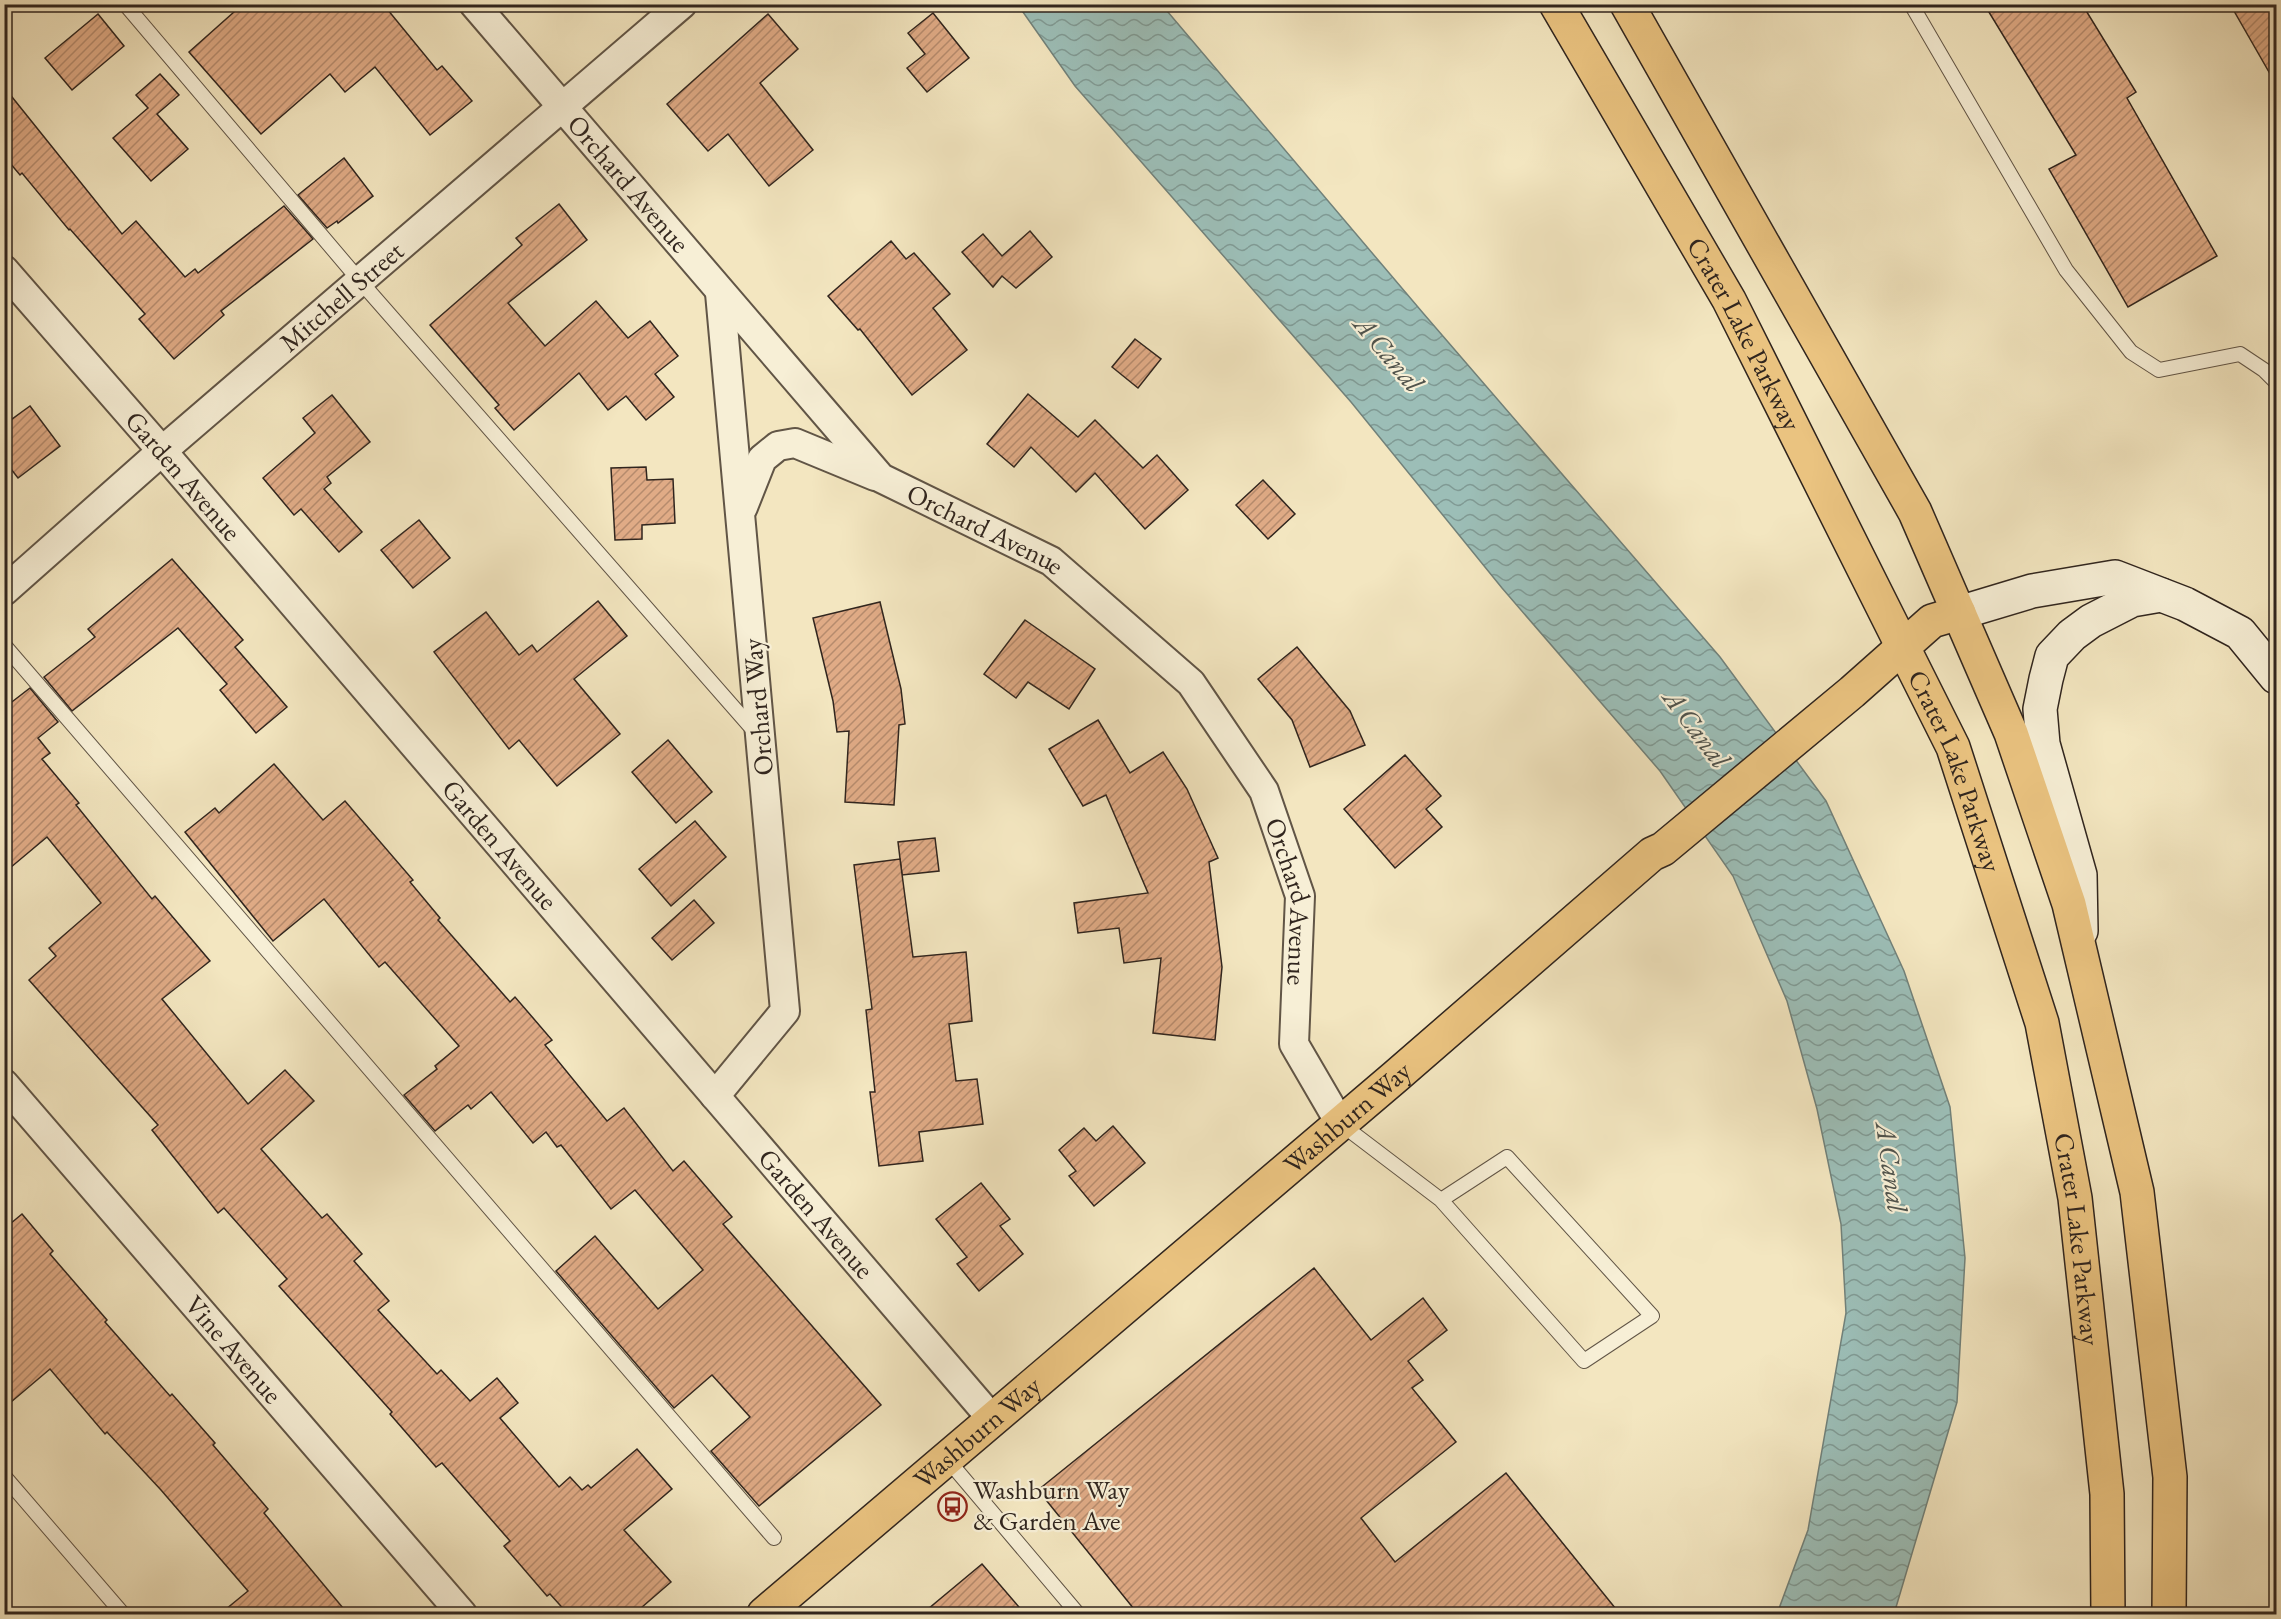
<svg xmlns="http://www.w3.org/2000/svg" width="2281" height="1619" viewBox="0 0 2281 1619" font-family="'EB Garamond',serif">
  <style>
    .water { fill: url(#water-waves); stroke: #71817a; stroke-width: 1.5 }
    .building { fill: url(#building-hatch); stroke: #30251e; stroke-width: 1.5 }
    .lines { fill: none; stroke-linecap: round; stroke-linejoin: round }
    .lane-casing { stroke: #615546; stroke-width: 16 }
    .street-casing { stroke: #615546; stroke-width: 32 }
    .secondary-casing { stroke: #30251e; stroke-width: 36 }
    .primary-casing { stroke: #30251e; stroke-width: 36 }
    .lane { stroke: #f7efd6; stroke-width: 14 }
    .street { stroke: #f7efd6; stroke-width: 28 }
    .secondary { stroke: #f7efd6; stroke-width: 33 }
    .primary { stroke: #eac380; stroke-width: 33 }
    .labels { text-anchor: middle; stroke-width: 4.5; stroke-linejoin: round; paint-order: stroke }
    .street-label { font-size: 27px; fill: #30251e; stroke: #f7efd6 }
    .poi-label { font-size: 27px; fill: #30251e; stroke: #f7efd6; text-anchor: start }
    .water-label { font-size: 28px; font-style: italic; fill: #50534c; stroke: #f7efd6 }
  </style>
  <defs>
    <pattern id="water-waves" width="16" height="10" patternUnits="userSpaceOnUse" patternTransform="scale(1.5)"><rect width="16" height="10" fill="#9cbeb7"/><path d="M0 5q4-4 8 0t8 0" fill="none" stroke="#809a94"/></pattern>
    <pattern id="building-hatch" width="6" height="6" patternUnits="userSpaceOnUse" patternTransform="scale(1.5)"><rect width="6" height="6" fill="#e0ab86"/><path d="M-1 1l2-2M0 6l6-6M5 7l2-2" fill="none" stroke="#b68b6d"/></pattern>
  </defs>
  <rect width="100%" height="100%" fill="#f3e6c0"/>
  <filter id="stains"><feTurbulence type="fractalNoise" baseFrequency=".00333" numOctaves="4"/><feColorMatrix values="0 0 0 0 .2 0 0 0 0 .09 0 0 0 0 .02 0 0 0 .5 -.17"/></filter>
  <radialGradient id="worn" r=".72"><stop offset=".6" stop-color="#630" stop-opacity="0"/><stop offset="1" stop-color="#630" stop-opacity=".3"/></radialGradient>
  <path class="water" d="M 1018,5 L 1162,5 L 1423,313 L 1720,657 L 1826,801 L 1904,971 L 1950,1107 L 1965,1258 L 1957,1402 L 1894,1614 L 1777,1614 L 1808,1530 L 1846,1313 L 1841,1224 L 1817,1109 L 1787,1001 L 1733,876 L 1660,771 L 1502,588 L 1351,402 L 1075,86 Z"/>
  <g class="building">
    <path d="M 243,4 L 383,4 L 437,70 L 442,66 L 472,101 L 430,135 L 375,67 L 345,92 L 330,74 L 261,134 L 189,52 Z"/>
    <path d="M 1984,4 L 2082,4 L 2136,92 L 2127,98 L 2217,256 L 2128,307 L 2049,169 L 2076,155 Z"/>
    <path d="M 2230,4 L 2277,4 L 2277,86 Z"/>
    <path d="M 933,13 L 969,58 L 927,92 L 907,68 L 925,54 L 908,33 Z"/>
    <path d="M 98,14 L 124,46 L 72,90 L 45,58 Z"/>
    <path d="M 768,14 L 798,49 L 760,83 L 813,150 L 769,186 L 728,134 L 708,151 L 667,104 Z"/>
    <path d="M 160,74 L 179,95 L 157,114 L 188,149 L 151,181 L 113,138 L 148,108 L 136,95 Z"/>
    <path d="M 4,87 L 122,234 L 136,221 L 185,277 L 195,269 L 198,273 L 284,206 L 313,239 L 221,311 L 224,315 L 174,359 L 139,319 L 145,314 L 70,229 L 69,230 L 22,173 L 20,175 L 4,156 Z"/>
    <path d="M 344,158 L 373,196 L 338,223 L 337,221 L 327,228 L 298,195 Z"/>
    <path d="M 559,204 L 587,240 L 508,303 L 545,346 L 596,301 L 628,338 L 650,321 L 678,356 L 655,374 L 674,397 L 646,420 L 626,396 L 608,410 L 579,373 L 514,430 L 495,408 L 499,405 L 430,325 L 522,245 L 516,238 Z"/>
    <path d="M 1030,231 L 1052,257 L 1016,288 L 1002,276 L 993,287 L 962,252 L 983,234 L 1002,256 Z"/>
    <path d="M 891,241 L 906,259 L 914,253 L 950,294 L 933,308 L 967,350 L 912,395 L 860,329 L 858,330 L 828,296 Z"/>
    <path d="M 1135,339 L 1161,359 L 1138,388 L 1112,367 Z"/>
    <path d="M 1028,394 L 1078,437 L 1095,420 L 1143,468 L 1157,455 L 1188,490 L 1145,529 L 1095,473 L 1076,492 L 1031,447 L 1014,467 L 987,444 Z"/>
    <path d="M 332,395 L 370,442 L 327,477 L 331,483 L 324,489 L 362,532 L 339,552 L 301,509 L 294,515 L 263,478 L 315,433 L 303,418 Z"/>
    <path d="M 30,406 L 60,446 L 18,478 L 4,460 L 4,425 Z"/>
    <path d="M 646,467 L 647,480 L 673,479 L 675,523 L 642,525 L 642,539 L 615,540 L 611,468 Z"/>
    <path d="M 1263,480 L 1295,514 L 1268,539 L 1236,505 Z"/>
    <path d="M 419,520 L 450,558 L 413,588 L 381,550 Z"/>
    <path d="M 172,559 L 243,640 L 235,647 L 287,707 L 256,733 L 220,690 L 227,684 L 178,628 L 72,711 L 44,677 L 95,637 L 88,629 Z"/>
    <path d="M 598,601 L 627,636 L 574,679 L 620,734 L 557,786 L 519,740 L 509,749 L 434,652 L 486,612 L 519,655 L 532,645 L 537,652 Z"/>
    <path d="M 880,602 L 901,689 L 905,724 L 899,725 L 894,805 L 845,802 L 849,731 L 837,732 L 833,701 L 813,618 Z"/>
    <path d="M 1025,620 L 1095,669 L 1069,709 L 1028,682 L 1016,698 L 984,674 Z"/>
    <path d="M 1297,647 L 1350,711 L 1365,745 L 1310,767 L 1292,720 L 1258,679 Z"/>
    <path d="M 30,688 L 58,722 L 38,738 L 50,753 L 42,759 L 79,803 L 76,805 L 152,899 L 155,896 L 210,961 L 162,999 L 248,1104 L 285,1070 L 314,1101 L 261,1149 L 322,1218 L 327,1214 L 362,1254 L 354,1261 L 389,1301 L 378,1310 L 437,1374 L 441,1370 L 470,1401 L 497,1378 L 518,1403 L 500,1418 L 559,1487 L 570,1477 L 582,1490 L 588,1485 L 591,1488 L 637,1449 L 672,1489 L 624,1530 L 671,1582 L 634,1614 L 568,1614 L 550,1594 L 547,1596 L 504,1546 L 510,1541 L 442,1463 L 436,1467 L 390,1414 L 392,1412 L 279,1286 L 287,1279 L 224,1208 L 218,1213 L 152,1130 L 158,1125 L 29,980 L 56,956 L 49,948 L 101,903 L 47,837 L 4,873 L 4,708 Z"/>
    <path d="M 1098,720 L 1130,773 L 1163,752 L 1187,789 L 1218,858 L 1209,862 L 1222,967 L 1215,1040 L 1153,1033 L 1161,958 L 1124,963 L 1119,928 L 1078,933 L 1074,903 L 1148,893 L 1106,795 L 1083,806 L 1049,749 Z"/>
    <path d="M 668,740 L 712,792 L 676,823 L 632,772 Z"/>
    <path d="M 1405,755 L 1441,796 L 1426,809 L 1442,827 L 1395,868 L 1344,809 Z"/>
    <path d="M 274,764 L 323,820 L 345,801 L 413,880 L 410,882 L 440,918 L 438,920 L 510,1002 L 515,997 L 552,1040 L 545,1045 L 607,1121 L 624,1108 L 673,1171 L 684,1161 L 732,1217 L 723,1224 L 881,1405 L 759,1506 L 711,1451 L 750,1417 L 712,1375 L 674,1408 L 556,1271 L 595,1236 L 658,1309 L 703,1270 L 635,1190 L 611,1209 L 561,1145 L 557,1147 L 546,1132 L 533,1143 L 491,1092 L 471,1109 L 468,1105 L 435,1131 L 404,1095 L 437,1069 L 435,1066 L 459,1046 L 385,962 L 379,967 L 324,899 L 273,941 L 185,832 L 215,808 L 219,813 Z"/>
    <path d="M 695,821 L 726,857 L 671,906 L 639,869 Z"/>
    <path d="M 935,838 L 939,871 L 902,875 L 898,842 Z"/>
    <path d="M 900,859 L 913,957 L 966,952 L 972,1021 L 949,1024 L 956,1081 L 977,1079 L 983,1124 L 919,1132 L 923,1161 L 879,1166 L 870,1092 L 875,1092 L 866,1010 L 872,1009 L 854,865 Z"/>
    <path d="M 694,900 L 714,923 L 672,960 L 652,938 Z"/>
    <path d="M 1113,1126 L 1145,1163 L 1094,1206 L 1069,1176 L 1076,1171 L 1059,1150 L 1084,1128 L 1096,1141 Z"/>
    <path d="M 981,1183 L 1010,1219 L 1000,1226 L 1023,1254 L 979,1291 L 957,1264 L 967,1257 L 936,1219 Z"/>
    <path d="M 22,1214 L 53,1251 L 50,1254 L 107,1320 L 105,1322 L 170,1396 L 172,1394 L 215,1443 L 213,1445 L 268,1509 L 264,1513 L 348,1614 L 220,1614 L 248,1591 L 161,1490 L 107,1432 L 105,1434 L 50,1369 L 4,1408 L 4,1229 Z"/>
    <path d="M 1314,1268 L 1371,1340 L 1423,1298 L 1447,1330 L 1408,1361 L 1423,1380 L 1412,1388 L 1456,1442 L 1361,1518 L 1395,1562 L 1506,1473 L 1620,1614 L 1138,1614 L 1038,1490 Z"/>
    <path d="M 982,1564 L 1025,1614 L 922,1614 Z"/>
  </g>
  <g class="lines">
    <defs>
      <g id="lane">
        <path d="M 125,4 L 360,281 L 756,733"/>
        <path d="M 1911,4 L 2066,270 L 2131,352 L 2159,370 L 2240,354 L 2264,370 L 2276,382"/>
        <path d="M 4,645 L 774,1538"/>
        <path d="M 1341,1124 L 1441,1200 L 1584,1361 L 1652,1316 L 1507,1157 L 1441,1200"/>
        <path d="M 947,1459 L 1078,1614"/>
        <path d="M 4,1476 L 123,1614"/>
      </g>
      <g id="street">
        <path id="s1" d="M 474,4 L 881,478 L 1051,561 L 1191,683 L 1264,791 L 1300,896 L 1294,1044 L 1340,1123"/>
        <path id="s2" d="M 4,270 L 162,451 L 993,1420"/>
        <path d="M 743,507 L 762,459 L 778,446 L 795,443 L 875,476"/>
        <path id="s3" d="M 4,591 L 162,451 L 682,4"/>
        <path id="s4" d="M 4,1084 L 462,1614"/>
        <path d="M 715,1096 L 785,1011 L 720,293"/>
      </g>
      <g id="secondary">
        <path d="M 1959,613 L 2032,591 L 2115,577 L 2185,604 L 2240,633 L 2276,677"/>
        <path d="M 2081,931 L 2080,875 L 2043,744 L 2040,709 L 2046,679 L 2052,656 L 2072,635 L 2091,621 L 2132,600 L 2161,595"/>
      </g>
      <g id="primary">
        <path id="s5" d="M 1556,4 L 1729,300 L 1953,747 L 2042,1023 L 2075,1198 L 2107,1494 L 2108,1614"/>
        <path d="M 1627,4 L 1915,512 L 2011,733 L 2069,904 L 2137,1192 L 2170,1477 L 2169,1614"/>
        <path id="s6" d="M 764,1614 L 1395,1077 L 1652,854 L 1663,849 L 1852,692 L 1932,621 L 1959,613"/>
      </g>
    </defs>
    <use href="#lane" class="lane-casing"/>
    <use href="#street" class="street-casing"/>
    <use href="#secondary" class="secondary-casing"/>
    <use href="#primary" class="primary-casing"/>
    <use href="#lane" class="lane"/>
    <use href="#street" class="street"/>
    <use href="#secondary" class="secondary"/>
    <use href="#primary" class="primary"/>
  </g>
  <defs>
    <symbol id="bus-ring" viewBox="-11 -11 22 22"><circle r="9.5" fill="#f7efd6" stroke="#8f2418" stroke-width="1.5"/><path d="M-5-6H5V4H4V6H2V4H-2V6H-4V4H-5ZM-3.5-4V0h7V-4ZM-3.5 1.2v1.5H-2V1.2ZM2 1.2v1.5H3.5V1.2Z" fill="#8f2418"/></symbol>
  </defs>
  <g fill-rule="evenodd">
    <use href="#bus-ring" x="936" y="1490" width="33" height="33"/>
  </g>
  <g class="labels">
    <g class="street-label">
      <text dy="9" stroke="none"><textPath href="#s1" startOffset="237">Orchard Avenue</textPath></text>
      <text dy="9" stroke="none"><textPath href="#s3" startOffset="448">Mitchell Street</textPath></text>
      <text dy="9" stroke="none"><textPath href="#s5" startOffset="380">Crater Lake Parkway</textPath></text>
      <text dy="9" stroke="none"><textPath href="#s2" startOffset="273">Garden Avenue</textPath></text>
      <text dy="9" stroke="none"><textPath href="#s1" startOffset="741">Orchard Avenue</textPath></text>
      <text transform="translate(758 707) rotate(-95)" y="9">Orchard Way</text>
      <text dy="9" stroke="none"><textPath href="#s5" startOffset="866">Crater Lake Parkway</textPath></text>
      <text dy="9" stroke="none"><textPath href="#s2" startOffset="759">Garden Avenue</textPath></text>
      <text dy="9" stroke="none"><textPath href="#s1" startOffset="1245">Orchard Avenue</textPath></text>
      <text dy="9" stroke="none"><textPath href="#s6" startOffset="766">Washburn Way</textPath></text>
      <text dy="9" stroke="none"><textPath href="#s2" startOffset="1245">Garden Avenue</textPath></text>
      <text dy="9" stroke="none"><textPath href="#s5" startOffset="1352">Crater Lake Parkway</textPath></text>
      <text dy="9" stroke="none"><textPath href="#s4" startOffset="351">Vine Avenue</textPath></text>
      <text dy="9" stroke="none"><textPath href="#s6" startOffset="280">Washburn Way</textPath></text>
    </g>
    <g class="poi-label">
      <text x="973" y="1499">Washburn Way<tspan x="973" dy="31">&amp; Garden Ave</tspan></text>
    </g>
    <g class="water-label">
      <text transform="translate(1389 353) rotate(50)" y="10">A Canal</text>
      <text transform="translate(1697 728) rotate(53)" y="10">A Canal</text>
      <text transform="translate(1892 1167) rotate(82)" y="10">A Canal</text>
    </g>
  </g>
  <rect width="2281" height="1619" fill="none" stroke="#f3e6c0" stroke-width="24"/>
  <rect x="6" y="6" width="2269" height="1607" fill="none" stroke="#30251e" stroke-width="3"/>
  <rect x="12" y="12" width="2257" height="1595" fill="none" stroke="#30251e" stroke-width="1.5"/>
  <rect width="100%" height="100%" filter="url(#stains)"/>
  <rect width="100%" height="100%" fill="url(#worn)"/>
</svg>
